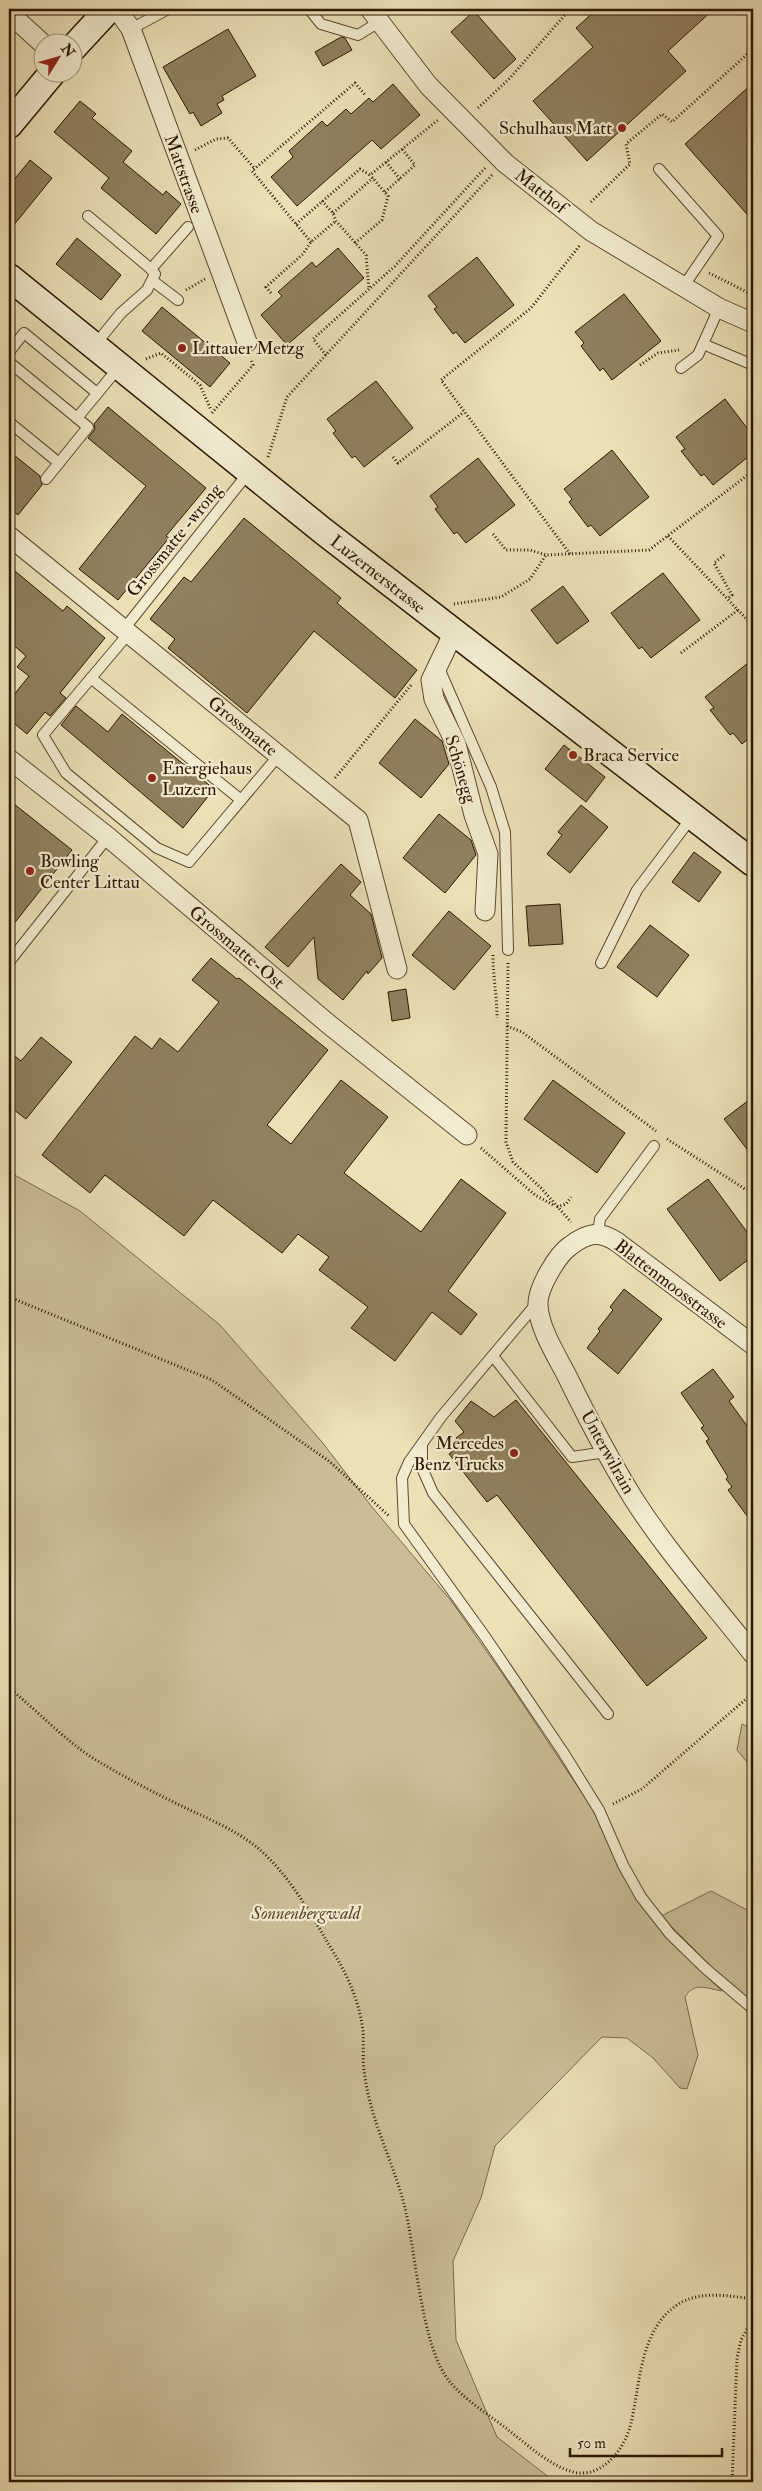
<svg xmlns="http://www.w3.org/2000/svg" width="762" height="2491" viewBox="0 0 762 2491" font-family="'IM FELL Double Pica',serif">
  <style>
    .green { fill: #cbbe97; stroke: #7c6a4c }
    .building { fill: #90805f; stroke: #2e1700 }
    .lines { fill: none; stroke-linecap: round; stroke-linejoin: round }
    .lane-casing { stroke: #5d492e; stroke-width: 12 }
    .street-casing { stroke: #5d492e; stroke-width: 21 }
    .secondary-casing { stroke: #2e1700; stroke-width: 29 }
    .path { stroke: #2e1700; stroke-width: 3; stroke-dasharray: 1 2.5; stroke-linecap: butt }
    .lane { stroke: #f2ebd0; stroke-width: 10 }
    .street { stroke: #f2ebd0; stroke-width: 19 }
    .secondary { stroke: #f2ebd0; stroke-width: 26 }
    .poi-dot { fill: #8f2418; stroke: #f2ebd0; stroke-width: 2 }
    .labels { text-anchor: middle; stroke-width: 4.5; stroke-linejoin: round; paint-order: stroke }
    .poi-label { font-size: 18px; fill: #2e1700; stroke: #f2ebd0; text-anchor: start }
    .street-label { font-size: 18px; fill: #2e1700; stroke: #f2ebd0 }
    .park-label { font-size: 18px; font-style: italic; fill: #5d492d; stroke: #f2ebd0 }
  </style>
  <rect width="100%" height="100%" fill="#ebe0b6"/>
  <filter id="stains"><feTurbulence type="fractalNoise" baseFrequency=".004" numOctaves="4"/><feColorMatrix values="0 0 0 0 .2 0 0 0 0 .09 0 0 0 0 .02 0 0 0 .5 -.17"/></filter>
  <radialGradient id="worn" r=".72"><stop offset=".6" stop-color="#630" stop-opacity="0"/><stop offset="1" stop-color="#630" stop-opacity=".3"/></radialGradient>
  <g class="green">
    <path d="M 9,1172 L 80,1211 L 220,1325 L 322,1442 L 372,1507 L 452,1602 L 506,1679 L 592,1808 L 633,1894 L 676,1947 L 722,1991 C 706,1988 694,1982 685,1997 L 698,2055 L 687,2089 L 680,2088 L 653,2058 L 627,2038 L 602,2037 L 495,2146 L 481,2198 L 453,2261 L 456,2340 L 497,2437 L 555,2482 L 9,2482 Z"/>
    <path d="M 742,1724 L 753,1729 L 753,1756 L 747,1762 L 737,1750 Z"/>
    <path d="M 711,1891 L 753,1913 L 753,2003 L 723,1978 L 661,1916 Z"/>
  </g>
  <g class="building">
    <path d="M 597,9 L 714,9 L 668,51 L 686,71 L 587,161 L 533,101 L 593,47 L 576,28 Z"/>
    <path d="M 474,11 L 516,59 L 494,79 L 451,32 Z"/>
    <path d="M 228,29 L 256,76 L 222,96 L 224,100 L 217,104 L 222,113 L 201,126 L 193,112 L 190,114 L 163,67 Z"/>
    <path d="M 341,37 L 345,38 L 352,50 L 323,66 L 315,52 Z"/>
    <path d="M 753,83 L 753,221 L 685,144 Z"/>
    <path d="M 393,84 L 420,115 L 381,149 L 372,140 L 297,206 L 271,177 L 293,157 L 289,151 L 322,121 L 327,126 L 346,109 L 351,114 L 369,98 L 373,102 Z"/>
    <path d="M 80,101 L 96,114 L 92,118 L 132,151 L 123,162 L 163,195 L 166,191 L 181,204 L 156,234 L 101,188 L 109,178 L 54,132 Z"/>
    <path d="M 30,160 L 52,178 L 9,231 L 9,186 Z"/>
    <path d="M 77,238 L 121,275 L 101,300 L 56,264 Z"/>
    <path d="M 338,248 L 364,278 L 287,345 L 261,315 L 282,296 L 278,292 L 312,262 L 316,267 Z"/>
    <path d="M 477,257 L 514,305 L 465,343 L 456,332 L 453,334 L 434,309 L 437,307 L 428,296 Z"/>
    <path d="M 624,294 L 661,341 L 612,380 L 603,368 L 600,371 L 581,346 L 584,343 L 575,332 Z"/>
    <path d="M 162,307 L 230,363 L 210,387 L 142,331 Z"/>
    <path d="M 376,381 L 413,428 L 364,467 L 355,456 L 352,458 L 333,433 L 336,431 L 327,419 Z"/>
    <path d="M 725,399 L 753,436 L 753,453 L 713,485 L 704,474 L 701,476 L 681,451 L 685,449 L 676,437 Z"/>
    <path d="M 108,407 L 206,488 L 166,536 L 169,538 L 118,600 L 79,569 L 146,486 L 88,438 L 95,429 L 94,424 Z"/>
    <path d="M 612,450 L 649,497 L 600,536 L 591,525 L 588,527 L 569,502 L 572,499 L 564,489 Z"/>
    <path d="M 9,451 L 40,476 L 42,485 L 18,515 L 9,508 Z"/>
    <path d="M 478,458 L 515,505 L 466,543 L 457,532 L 454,534 L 435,509 L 438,507 L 430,496 Z"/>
    <path d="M 244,518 L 341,598 L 337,603 L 417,670 L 395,698 L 314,631 L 247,713 L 168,648 L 175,639 L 150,619 L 184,577 L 191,582 Z"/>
    <path d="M 9,566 L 63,611 L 67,606 L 105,638 L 60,693 L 66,698 L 50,716 L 45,712 L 27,734 L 9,719 L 9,701 L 29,676 L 17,667 L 26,656 L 9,641 Z"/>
    <path d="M 663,573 L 700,620 L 651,658 L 642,647 L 639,649 L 611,613 Z"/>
    <path d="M 563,586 L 589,621 L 557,644 L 531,610 Z"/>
    <path d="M 753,659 L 753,735 L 742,744 L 733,733 L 730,735 L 710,710 L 714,708 L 705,697 Z"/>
    <path d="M 76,706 L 108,732 L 122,714 L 214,789 L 183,828 L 61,725 Z"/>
    <path d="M 415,719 L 442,741 L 449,764 L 421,798 L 379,763 Z"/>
    <path d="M 564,745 L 605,777 L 586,802 L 545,769 Z"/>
    <path d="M 9,800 L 72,850 L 9,930 Z"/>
    <path d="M 581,805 L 608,827 L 570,873 L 547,854 L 562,835 L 558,832 Z"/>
    <path d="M 439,814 L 471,840 L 476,855 L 445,893 L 403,858 Z"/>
    <path d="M 694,852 L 721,872 L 699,902 L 672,882 Z"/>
    <path d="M 341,864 L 361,882 L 350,895 L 371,914 L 382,958 L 368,974 L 367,971 L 343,1000 L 318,979 L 314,937 L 288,967 L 265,947 Z"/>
    <path d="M 560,904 L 563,944 L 529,946 L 526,906 Z"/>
    <path d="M 449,911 L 491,946 L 454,990 L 412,955 Z"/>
    <path d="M 650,925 L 689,955 L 657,997 L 617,967 Z"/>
    <path d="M 211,958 L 237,979 L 239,978 L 328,1050 L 267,1125 L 291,1144 L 341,1080 L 388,1117 L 344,1173 L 421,1232 L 461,1179 L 506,1213 L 448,1291 L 477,1314 L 461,1335 L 432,1312 L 395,1361 L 351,1328 L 368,1307 L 319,1270 L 329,1257 L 298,1234 L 282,1253 L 213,1200 L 184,1236 L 105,1175 L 90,1193 L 42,1155 L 135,1036 L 152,1049 L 160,1038 L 178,1052 L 219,1002 L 192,980 Z"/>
    <path d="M 406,989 L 410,1018 L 392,1021 L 388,992 Z"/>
    <path d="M 41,1037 L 72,1062 L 26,1119 L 9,1106 L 9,1051 L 21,1061 Z"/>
    <path d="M 553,1080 L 625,1133 L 597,1173 L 524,1119 Z"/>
    <path d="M 753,1097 L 753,1157 L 724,1119 Z"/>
    <path d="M 708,1179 L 753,1240 L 753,1256 L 720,1281 L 667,1209 Z"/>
    <path d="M 624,1289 L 662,1319 L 618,1374 L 587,1348 L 600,1331 L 598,1329 L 613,1310 L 610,1307 Z"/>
    <path d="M 713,1369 L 734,1397 L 729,1401 L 753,1434 L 753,1524 L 728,1490 L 732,1487 L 726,1479 L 728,1477 L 706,1441 L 709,1439 L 701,1428 L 704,1426 L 681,1393 Z"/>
    <path d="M 516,1400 L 707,1638 L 647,1686 L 497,1495 L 487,1502 L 449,1454 L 461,1444 L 456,1438 L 464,1432 L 455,1421 L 471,1401 L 494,1417 Z"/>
  </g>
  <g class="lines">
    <defs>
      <g id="lane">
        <path d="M 309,9 L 321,24 L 358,35 L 379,22"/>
        <path d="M 131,29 L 168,9"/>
        <path d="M 659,169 L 718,236 L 683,287"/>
        <path d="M 88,216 L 151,269 L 155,274 L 147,290 L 121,313 L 94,346"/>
        <path d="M 151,269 L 188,227"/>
        <path d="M 153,281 L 178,300"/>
        <path d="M 703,344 L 753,365"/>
        <path d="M 9,352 L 24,333 L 97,393"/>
        <path d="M 9,362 L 77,418 L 119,367"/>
        <path d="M 681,368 L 698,355 L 719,308"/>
        <path d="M 9,422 L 59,463"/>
        <path d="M 46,479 L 88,427 L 77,418"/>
        <path d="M 124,629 L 249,472"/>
        <path d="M 129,633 L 43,735 L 66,773 L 157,848 L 189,862 L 279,755"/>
        <path d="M 438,666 L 491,787 L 505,832 L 508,950"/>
        <path d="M 91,678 L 241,800"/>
        <path d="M 9,962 L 108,837"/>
        <path d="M 601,963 L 637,890 L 692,817"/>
        <path d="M 598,1233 L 600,1219 L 654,1146"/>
        <path d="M 537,1303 L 441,1417 L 409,1462 L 402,1478 L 404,1524 L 486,1638 L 563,1752 L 599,1810 L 623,1865 L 641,1897 L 670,1934 L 706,1969 L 753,2009"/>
        <path d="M 493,1356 L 572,1457 L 606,1452"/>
        <path d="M 422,1444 L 422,1468 L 433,1493 L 608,1714"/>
      </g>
      <g id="street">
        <path d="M 117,9 L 131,29 L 247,342"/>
        <path d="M 370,9 L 428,85 L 505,163 L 591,231 L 719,308 L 753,323"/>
        <path d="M 9,13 L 42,43"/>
        <path d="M 9,536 L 358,820 L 397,969"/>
        <path d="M 453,634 L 431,680 L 434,699 L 456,744 L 474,815 L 488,854 L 485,911"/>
        <path d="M 9,759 L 108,837 L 326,1022 L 467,1135"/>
        <path d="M 753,1345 L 617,1242 C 599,1230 587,1233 570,1246 C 557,1255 537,1289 538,1305 C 539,1329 557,1356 568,1378 C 588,1419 609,1459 633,1498 C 668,1553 713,1603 753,1654"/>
      </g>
      <g id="secondary">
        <path d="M 72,49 L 109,9"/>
        <path d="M 9,125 L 53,72"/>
        <path d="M 9,277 L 323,531 L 753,863"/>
      </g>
    </defs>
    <use href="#lane" class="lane-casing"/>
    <use href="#street" class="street-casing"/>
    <use href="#secondary" class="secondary-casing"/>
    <g class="path">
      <path d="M 478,108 L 510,78 L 570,9"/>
      <path d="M 195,150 L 216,139 L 228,138 L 255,169"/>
      <path d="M 386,162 L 400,179"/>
      <path d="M 385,192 L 415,165 L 402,149"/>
      <path d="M 322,201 L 333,213 L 336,221 L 366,255 L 369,289"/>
      <path d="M 591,202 L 630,164 L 626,144 L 662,114 L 672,122 L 753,49"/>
      <path d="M 333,213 L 373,178"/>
      <path d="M 296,224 L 360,169 L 370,175 L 438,120"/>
      <path d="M 311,242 L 252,171 L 355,83 L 366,96"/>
      <path d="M 355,243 L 382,220 L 388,196 L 370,175"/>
      <path d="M 709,273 L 753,295"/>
      <path d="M 186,290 L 205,279"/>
      <path d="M 271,293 L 266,287 L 303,254 L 311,242 L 336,221"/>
      <path d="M 326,355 L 313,339 L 395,266 L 485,168"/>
      <path d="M 146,359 L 161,353 L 200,385 L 211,410"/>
      <path d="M 640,365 L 658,353 L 679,350"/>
      <path d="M 212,413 L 253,365 L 251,359"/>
      <path d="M 268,457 L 287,397 L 492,175"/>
      <path d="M 393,457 L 398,463 L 464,412"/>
      <path d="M 493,534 L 506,550 L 530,550 L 546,555"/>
      <path d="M 668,536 L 753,626"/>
      <path d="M 570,554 L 441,380 L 531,308 L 580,245"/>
      <path d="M 724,555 L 714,563 L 732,595 L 727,599"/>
      <path d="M 454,604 L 501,597 L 530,579 L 546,555 L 649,550 L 753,471"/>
      <path d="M 681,653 L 738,610"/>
      <path d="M 335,778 L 412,684"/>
      <path d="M 748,830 L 753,822"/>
      <path d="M 493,955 C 493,977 497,996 497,1018"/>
      <path d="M 508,963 L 506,1142 L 513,1162 L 541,1188 L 571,1222"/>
      <path d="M 507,1026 L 522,1032 L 656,1131"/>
      <path d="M 667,1139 L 745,1189 L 753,1190"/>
      <path d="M 481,1148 L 535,1195 L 555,1206"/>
      <path d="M 557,1207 L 566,1204 L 571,1197"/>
      <path d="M 9,1297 L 212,1380 L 329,1461 L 389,1516"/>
      <path d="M 9,1688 C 38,1711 65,1741 96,1760 C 126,1778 158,1795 190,1810 C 213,1821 239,1832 259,1849 C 288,1874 310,1912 329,1945 C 346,1972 359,1999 363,2031 C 364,2046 362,2062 365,2077 C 371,2121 393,2162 404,2204 C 416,2250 421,2348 450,2382 C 466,2401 488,2414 507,2429 C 527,2444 548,2465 573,2472 C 601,2479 623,2451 630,2427 C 641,2386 638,2326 682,2302 C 703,2291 730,2296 753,2299"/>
      <path d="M 613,1804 L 642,1789 L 753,1693"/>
      <path d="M 732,2482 L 737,2358 L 741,2340 L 753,2318"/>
    </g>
    <use href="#lane" class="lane"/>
    <use href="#street" class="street"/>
    <use href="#secondary" class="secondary"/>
  </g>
  <g class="poi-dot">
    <circle cx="622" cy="128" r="5"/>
    <circle cx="182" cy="348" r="5"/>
    <circle cx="573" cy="755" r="5"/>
    <circle cx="152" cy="778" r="5"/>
    <circle cx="30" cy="871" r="5"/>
    <circle cx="514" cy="1453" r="5"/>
  </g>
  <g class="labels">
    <g class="poi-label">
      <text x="612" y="134" text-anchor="end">Schulhaus Matt</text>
      <text x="192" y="354">Littauer Metzg</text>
      <text x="583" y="761">Braca Service</text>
      <text x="162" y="774">Energiehaus<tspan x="162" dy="21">Luzern</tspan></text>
      <text x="40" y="867">Bowling<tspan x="40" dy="21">Center Littau</tspan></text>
      <text x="504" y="1449" text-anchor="end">Mercedes<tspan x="504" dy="21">Benz Trucks</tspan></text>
    </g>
    <g class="street-label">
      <text transform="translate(184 174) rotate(70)" y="6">Mattstrasse</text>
      <text transform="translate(541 191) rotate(38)" y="6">Matthof</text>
      <text transform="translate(174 540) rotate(-51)" y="6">Grossmatte -wrong</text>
      <text transform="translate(378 574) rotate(38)" y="6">Luzernerstrasse</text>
      <text transform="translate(243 726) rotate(39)" y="6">Grossmatte</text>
      <text transform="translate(461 769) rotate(73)" y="6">Schönegg</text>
      <text transform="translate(237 947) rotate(40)" y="6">Grossmatte-Ost</text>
      <text transform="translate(671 1284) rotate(37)" y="6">Blattenmoosstrasse</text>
      <text transform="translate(608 1452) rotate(61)" y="6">Unterwilrain</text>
    </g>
    <g class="park-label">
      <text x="306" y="1919">Sonnenbergwald</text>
    </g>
  </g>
  <rect width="762" height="2491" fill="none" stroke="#ebe0b6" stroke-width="30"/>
  <rect x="10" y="10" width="742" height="2471" fill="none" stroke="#2e1700" stroke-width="2.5"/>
  <rect x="15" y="15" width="732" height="2461" fill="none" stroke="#2e1700"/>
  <g transform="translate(58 58) rotate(53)"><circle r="24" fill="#f2ebd0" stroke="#a4967d"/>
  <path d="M0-4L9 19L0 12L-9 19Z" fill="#8f2418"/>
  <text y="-8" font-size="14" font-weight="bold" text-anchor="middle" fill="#2e1700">N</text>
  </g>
  <path d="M570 2448v8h152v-8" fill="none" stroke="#2e1700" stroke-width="2.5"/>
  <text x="577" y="2448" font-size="15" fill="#2e1700" stroke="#f2ebd0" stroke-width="4" paint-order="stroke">50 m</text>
  <rect width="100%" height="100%" filter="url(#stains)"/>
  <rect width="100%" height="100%" fill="url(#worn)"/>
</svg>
